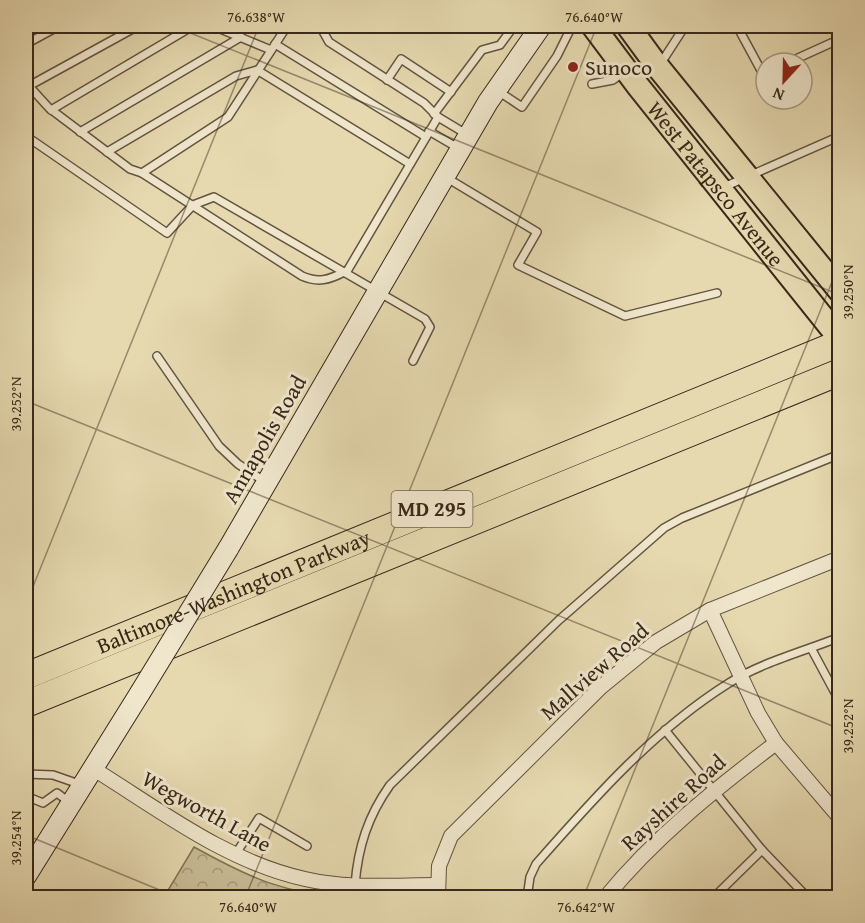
<svg xmlns="http://www.w3.org/2000/svg" width="865" height="923" viewBox="0 0 865 923" font-family="'Gentium Book Plus',serif">
  <style>
    .park { fill: url(#park-crowns); stroke: #807258; stroke-width: 1.5 }
    .lines { fill: none; stroke-linecap: round; stroke-linejoin: round }
    .service-casing { stroke: #64543f; stroke-width: 10 }
    .minor-casing { stroke: #64543f; stroke-width: 16 }
    .secondary-casing { stroke: #382819; stroke-width: 22 }
    .primary-casing { stroke: #382819; stroke-width: 26 }
    .motorway-casing { stroke: #382819; stroke-width: 28 }
    .service { stroke: #efe6cc; stroke-width: 7 }
    .minor { stroke: #efe6cc; stroke-width: 14 }
    .secondary { stroke: #efe6cc; stroke-width: 20 }
    .primary { stroke: #e6d9b0; stroke-width: 22 }
    .motorway { stroke: #e6d9b0; stroke-width: 26 }
    .secondary-bridge-casing { stroke: #382819; stroke-width: 22; stroke-linecap: butt }
    .secondary-bridge { stroke: #efe6cc; stroke-width: 20 }
    .ticks { fill: none; stroke: #382819; stroke-width: 1.5; stroke-opacity: 0.45 }
    .poi-dot { fill: #8f2418; stroke: #efe6cc; stroke-width: 2 }
    .labels { text-anchor: middle; stroke-width: 6; stroke-linejoin: round; paint-order: stroke }
    .shield { fill: #efe6cc; stroke: #6f614f; stroke-width: 1.5 }
    .shield-label { font-size: 21px; font-weight: bold; fill: #382819 }
    .poi-label { font-size: 22px; fill: #382819; stroke: #efe6cc; text-anchor: start }
    .street-label { font-size: 22px; fill: #382819; stroke: #efe6cc }
    .neatline { fill: none; stroke: #382819; stroke-width: 2 }
    .ticks-label { font-size: 15px; text-anchor: middle; fill: #382819 }
  </style>
  <defs>
    <pattern id="park-crowns" width="20" height="18" patternUnits="userSpaceOnUse" patternTransform="scale(1.5)"><rect width="20" height="18" fill="#c8bb96"/><path d="M2 6a3 3 0 1 1 6 0M12 15a3 3 0 1 1 6 0" fill="none" stroke="#a3987a"/></pattern>
  </defs>
  <rect width="100%" height="100%" fill="#e6d9b0"/>
  <filter id="stains"><feTurbulence type="fractalNoise" baseFrequency=".00333" numOctaves="4"/><feColorMatrix values="0 0 0 0 .2 0 0 0 0 .09 0 0 0 0 .02 0 0 0 .5 -.17"/></filter>
  <radialGradient id="worn" r=".72"><stop offset=".6" stop-color="#630" stop-opacity="0"/><stop offset="1" stop-color="#630" stop-opacity=".3"/></radialGradient>
  <path class="park" d="M 194,847 C 250,878 286,895 351,897 C 375,898 402,894 425,897 L 164,897 Z"/>
  <g class="lines">
    <defs>
      <g id="service">
        <path d="M 213,26 L 271,50"/>
        <path d="M 320,26 L 329,42 L 424,103 L 438,117 L 468,135"/>
        <path d="M 737,26 L 763,74 L 766,72"/>
        <path d="M 26,44 L 59,26"/>
        <path d="M 275,44 L 426,137"/>
        <path d="M 661,63 L 685,26"/>
        <path d="M 787,63 L 840,39"/>
        <path d="M 387,80 L 401,59 L 451,92"/>
        <path d="M 592,84 L 613,80 L 624,72"/>
        <path d="M 29,86 L 49,108 L 130,169 L 142,173 L 228,117 L 287,26"/>
        <path d="M 27,87 L 138,26"/>
        <path d="M 498,91 L 522,107 L 557,56 L 570,30 L 576,26"/>
        <path d="M 51,110 L 193,26"/>
        <path d="M 434,114 L 482,50 L 500,45 L 514,26"/>
        <path d="M 429,131 L 458,148"/>
        <path d="M 80,132 L 241,37"/>
        <path d="M 26,136 L 167,233 L 193,205 L 214,197 L 425,319 L 430,327 L 413,361"/>
        <path d="M 107,152 L 236,76 L 257,70 L 410,164"/>
        <path d="M 142,173 L 302,276 C 318,283 329,280 344,272"/>
        <path d="M 447,178 L 537,232 L 518,265 L 625,316 L 717,293"/>
        <path d="M 724,187 L 840,136"/>
        <path d="M 346,273 L 438,117"/>
        <path d="M 157,356 L 219,446 L 238,464 L 264,481"/>
        <path d="M 811,648 L 840,702"/>
        <path d="M 665,730 L 762,850 L 808,898"/>
        <path d="M 26,774 L 53,775 L 79,784"/>
        <path d="M 26,796 L 43,803 L 57,793 L 69,802"/>
        <path d="M 235,855 L 259,818 L 307,846"/>
        <path d="M 355,885 C 358,847 368,816 390,785 L 559,620 L 664,528 L 682,518 L 840,454"/>
        <path d="M 527,898 L 530,877 L 536,864 C 594,798 654,730 729,683 C 760,663 805,651 840,637"/>
        <path d="M 713,898 L 762,850"/>
      </g>
      <g id="minor">
        <path d="M 710,610 L 758,713 L 776,743 L 840,818"/>
        <path d="M 92,768 C 160,810 227,862 305,879 C 347,889 394,885 437,885"/>
        <path d="M 438,898 L 439,866 L 451,836 L 601,687 L 656,642 L 710,610 L 840,558"/>
        <path d="M 605,898 C 654,838 714,790 776,743"/>
      </g>
      <g id="secondary">
        <path d="M 228,549 L 488,102 L 541,26"/>
        <path d="M 26,876 L 140,693"/>
      </g>
      <g id="primary">
        <path id="s1" d="M 593,26 L 638,86 L 840,339"/>
        <path d="M 628,26 L 658,67 L 840,291"/>
      </g>
      <g id="motorway">
        <path id="s2" d="M 26,676 L 840,343"/>
        <path d="M 26,704 L 840,372"/>
      </g>
    </defs>
    <use href="#service" class="service-casing"/>
    <use href="#minor" class="minor-casing"/>
    <use href="#secondary" class="secondary-casing"/>
    <use href="#primary" class="primary-casing"/>
    <use href="#motorway" class="motorway-casing"/>
    <use href="#service" class="service"/>
    <use href="#minor" class="minor"/>
    <use href="#secondary" class="secondary"/>
    <use href="#primary" class="primary"/>
    <use href="#motorway" class="motorway"/>
    <defs>
      <path id="secondary-bridge" d="M 140,693 L 228,549"/>
    </defs>
    <use href="#secondary-bridge" class="secondary-bridge-casing"/>
    <use href="#secondary-bridge" class="secondary-bridge"/>
  </g>
  <path class="ticks" d="M 173,26 L 840,295M 26,401 L 840,729M 26,604 L 259,26M 26,835 L 179,898M 245,898 L 597,26M 583,898 L 840,262"/>
  <circle class="poi-dot" cx="573" cy="67" r="6"/>
  <g class="labels">
    <rect class="shield" x="391.5" y="491" width="81" height="36" rx="4.5"/>
    <g class="shield-label">
      <text x="432" y="516">MD 295</text>
    </g>
    <g class="poi-label">
      <text x="585" y="75">Sunoco</text>
    </g>
    <g class="street-label">
      <text dy="8" stroke="none"><textPath href="#s1" startOffset="200">West Patapsco Avenue</textPath></text>
      <text transform="translate(264 439) rotate(-60)" y="8">Annapolis Road</text>
      <text dy="8" stroke="none"><textPath href="#s2" startOffset="224">Baltimore-Washington Parkway</textPath></text>
      <text transform="translate(594 671) rotate(-41)" y="8">Mallview Road</text>
      <text transform="translate(673 802) rotate(-42)" y="8">Rayshire Road</text>
      <text transform="translate(207 811) rotate(29)" y="8">Wegworth Lane</text>
    </g>
  </g>
  <rect width="865" height="923" fill="none" stroke="#e6d9b0" stroke-width="66"/>
  <g transform="translate(784 81) rotate(202)"><circle r="28" fill="#efe6cc" stroke="#a69a84" stroke-width="1.5"/>
  <path d="M0-4.5L10 22L0 15L-10 22Z" fill="#8f2418"/>
  <text y="-9" font-size="16" font-weight="bold" text-anchor="middle" fill="#382819">N</text>
  </g>
  <rect x="33" y="33" width="799" height="857" class="neatline"/>
  <g class="ticks-label">
    <text x="256" y="22">76.638°W</text>
    <text x="594" y="22">76.640°W</text>
    <text transform="translate(848 292) rotate(-90)" y="5">39.250°N</text>
    <text transform="translate(16 404) rotate(-90)" y="5">39.252°N</text>
    <text transform="translate(848 726) rotate(-90)" y="5">39.252°N</text>
    <text transform="translate(16 838) rotate(-90)" y="5">39.254°N</text>
    <text x="248" y="912">76.640°W</text>
    <text x="586" y="912">76.642°W</text>
  </g>
  <rect width="100%" height="100%" filter="url(#stains)"/>
  <rect width="100%" height="100%" fill="url(#worn)"/>
</svg>
